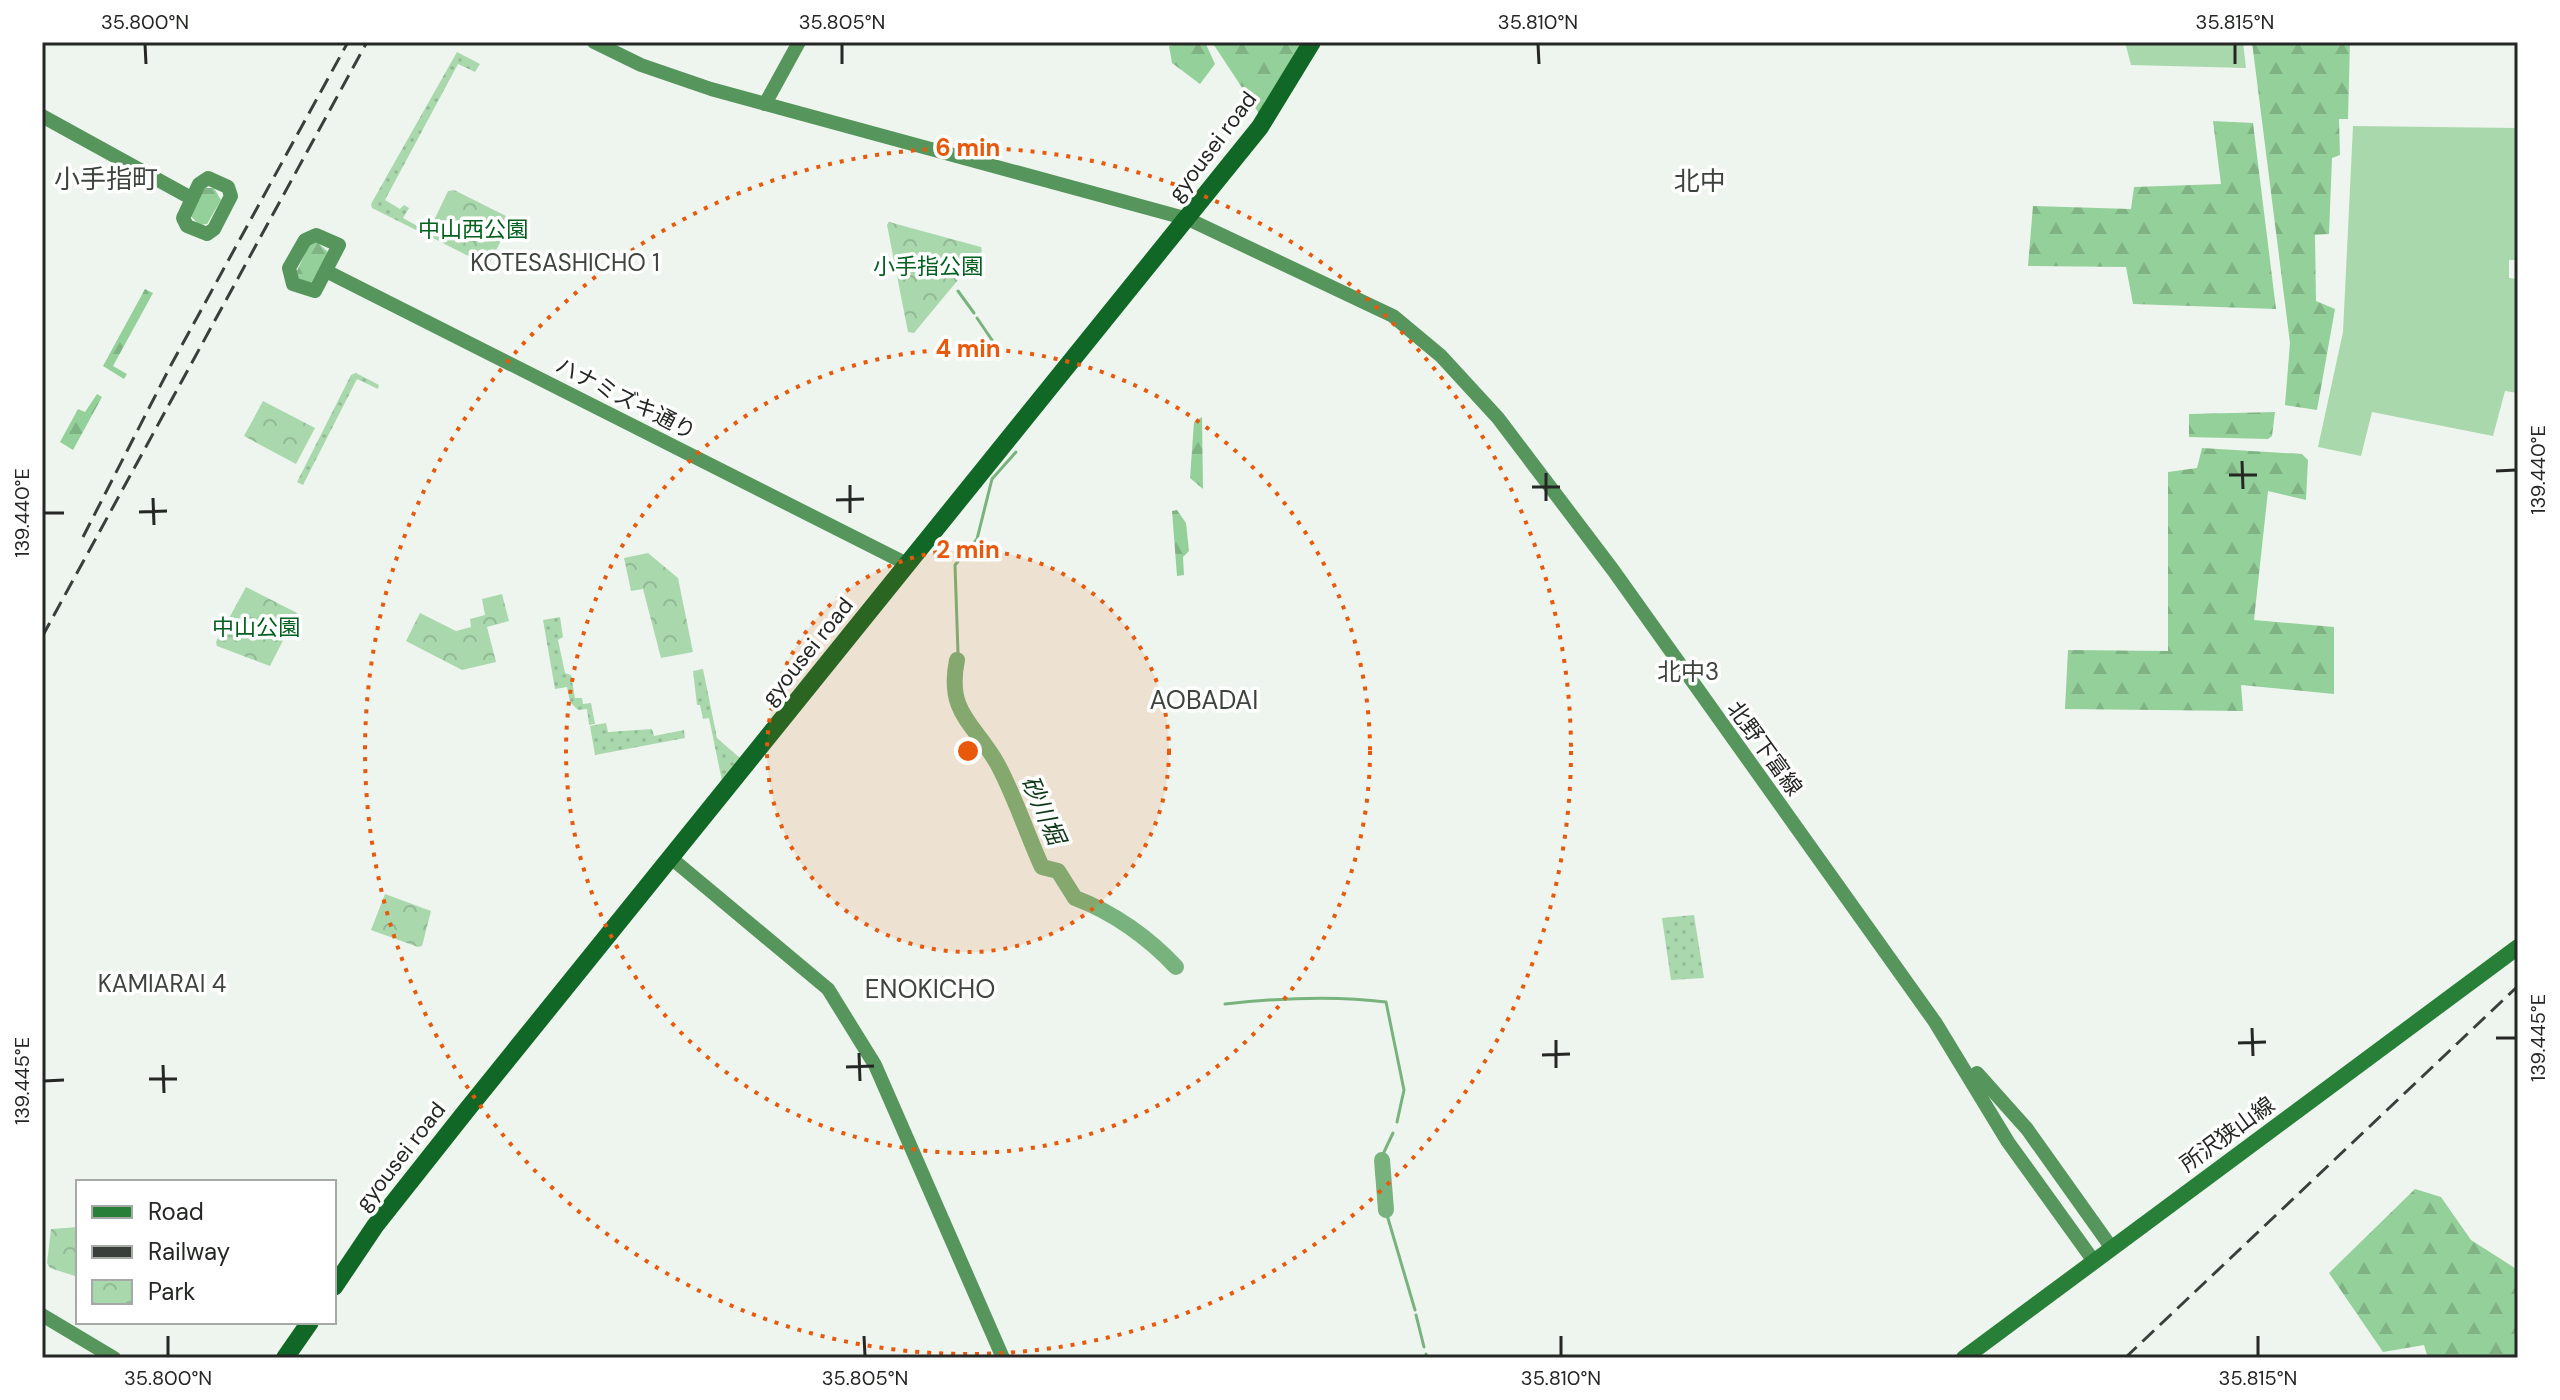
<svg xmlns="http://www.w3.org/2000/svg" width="2560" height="1400" viewBox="0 0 2560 1400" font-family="'DM Sans','Noto Sans JP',sans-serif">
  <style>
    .forest { fill: url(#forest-firs) }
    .park { fill: url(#park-crowns) }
    .garden { fill: url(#garden-dots) }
    .pitch { fill: #aad8ad }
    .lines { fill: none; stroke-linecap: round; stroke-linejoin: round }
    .stream { stroke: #78b37e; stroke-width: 3 }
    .river { stroke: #78b37e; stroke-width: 16 }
    .secondary { stroke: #56965d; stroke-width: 14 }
    .primary { stroke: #287f38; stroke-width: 16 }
    .highway { stroke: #116725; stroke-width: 18 }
    .rail { stroke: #3b3f3b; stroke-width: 3; stroke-dasharray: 16 8; stroke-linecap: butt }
    .ticks { fill: none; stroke: #242724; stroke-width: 3 }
    .ring { fill: none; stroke: #e8590c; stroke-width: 4; stroke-dasharray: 4 8 }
    .labels { text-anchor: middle; stroke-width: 7; stroke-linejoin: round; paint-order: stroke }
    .street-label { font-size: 22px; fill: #242724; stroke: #fff }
    .park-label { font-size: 22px; fill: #00601d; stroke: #fff }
    .neighbourhood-label { font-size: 24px; fill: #3d433d; stroke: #fff }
    .water-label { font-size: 24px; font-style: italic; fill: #0e3916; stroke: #fff }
    .quarter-label { font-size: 26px; fill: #3d433d; stroke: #fff }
    .centre { fill: #e8590c; stroke: #fff; stroke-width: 4 }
    .ring-label { font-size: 24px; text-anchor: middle; font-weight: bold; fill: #e8590c; stroke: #fff; stroke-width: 7; stroke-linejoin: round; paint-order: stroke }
    .neatline { fill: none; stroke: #242724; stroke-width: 3 }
    .ticks-label { font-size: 20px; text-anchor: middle; fill: #242724 }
  </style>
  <defs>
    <pattern id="forest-firs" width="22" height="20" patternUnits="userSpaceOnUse" patternTransform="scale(2)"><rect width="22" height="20" fill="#94d099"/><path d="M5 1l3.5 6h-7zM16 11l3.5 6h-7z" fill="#7fb384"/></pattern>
    <pattern id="park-crowns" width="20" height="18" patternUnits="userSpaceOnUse" patternTransform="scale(2)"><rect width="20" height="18" fill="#aad8ad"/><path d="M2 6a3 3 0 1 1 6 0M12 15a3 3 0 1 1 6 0" fill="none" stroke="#92b995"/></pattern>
    <pattern id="garden-dots" width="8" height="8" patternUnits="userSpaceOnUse" patternTransform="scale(2)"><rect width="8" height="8" fill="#aad8ad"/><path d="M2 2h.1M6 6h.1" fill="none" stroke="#92b995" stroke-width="1.8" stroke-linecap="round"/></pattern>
  </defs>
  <rect width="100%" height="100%" fill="#eef5ee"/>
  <g class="forest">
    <path d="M 1186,42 L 1205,42 L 1215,64 L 1200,84 L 1172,63 L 1169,46 Z"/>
    <path d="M 1212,42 L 1303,42 L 1260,115 Z"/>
    <path d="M 2252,42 L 2350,42 L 2348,119 L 2339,119 L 2340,155 L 2332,158 L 2329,234 L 2315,235 L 2316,301 L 2335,309 L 2317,410 L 2285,405 L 2290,343 Z"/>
    <path d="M 2213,121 L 2253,123 L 2276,309 L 2133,304 L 2126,267 L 2028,266 L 2033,206 L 2131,209 L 2134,187 L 2221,184 Z"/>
    <path d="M 205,188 L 214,188 L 221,200 L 207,224 L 199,225 L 189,214 Z"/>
    <path d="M 317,242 L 328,252 L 311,283 L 297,278 L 296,273 L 309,245 Z"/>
    <path d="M 145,289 L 153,293 L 113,366 L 127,374 L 124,379 L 103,366 Z"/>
    <path d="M 97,394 L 102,397 L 73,450 L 60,442 L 78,409 L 85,412 Z"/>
    <path d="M 2275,412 L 2272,436 L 2268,439 L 2189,437 L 2189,414 Z"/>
    <path d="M 1202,417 L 1203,489 L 1190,478 L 1194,422 Z"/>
    <path d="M 2202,448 L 2302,454 L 2308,460 L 2306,500 L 2268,491 L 2254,620 L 2334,627 L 2334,694 L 2241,685 L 2243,711 L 2065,709 L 2068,650 L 2168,651 L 2168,472 L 2197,468 Z"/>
    <path d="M 1177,510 L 1186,523 L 1189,551 L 1183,557 L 1184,575 L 1177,576 L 1172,511 Z"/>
    <path d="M 2415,1189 L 2441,1197 L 2471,1240 L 2518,1270 L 2518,1358 L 2428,1358 L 2424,1345 L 2383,1352 L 2329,1273 Z"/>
  </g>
  <g class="park">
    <path d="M 454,190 L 512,219 L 488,266 L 427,235 L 448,191 Z"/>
    <path d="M 889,222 L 981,247 L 982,251 L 914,333 L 908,332 L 887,225 Z"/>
    <path d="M 263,401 L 315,428 L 296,464 L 244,436 Z"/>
    <path d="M 648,553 L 678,578 L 693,652 L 661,658 L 643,589 L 631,591 L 624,558 Z"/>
    <path d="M 246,587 L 297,613 L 270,666 L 217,646 L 216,642 Z"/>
    <path d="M 502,594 L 509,621 L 487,627 L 496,662 L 462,670 L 406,641 L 420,613 L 456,631 L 471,627 L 470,619 L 485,615 L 482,599 Z"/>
    <path d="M 385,894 L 431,911 L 422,946 L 418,947 L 371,930 Z"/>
    <path d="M 78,1227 L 78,1277 L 50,1268 L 47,1263 L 51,1229 Z"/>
  </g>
  <g class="garden">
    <path d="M 457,52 L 480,64 L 475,72 L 458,64 L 385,200 L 400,209 L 404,205 L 409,208 L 403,218 L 421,228 L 416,230 L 372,208 L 371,204 Z"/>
    <path d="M 356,373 L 379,385 L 378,389 L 357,379 L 303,485 L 297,482 L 351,375 Z"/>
    <path d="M 560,617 L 563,637 L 558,640 L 565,673 L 571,675 L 575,698 L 582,698 L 583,704 L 591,703 L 595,724 L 589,725 L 587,709 L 578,710 L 570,702 L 567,687 L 555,689 L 543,620 Z"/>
    <path d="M 703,669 L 717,738 L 741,759 L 722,781 L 709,718 L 703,719 L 700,705 L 697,705 L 693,671 Z"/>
    <path d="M 606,723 L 608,732 L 652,729 L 654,736 L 684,730 L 685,738 L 595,755 L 590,726 Z"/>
    <path d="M 1694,915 L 1704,978 L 1671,980 L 1662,918 Z"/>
  </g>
  <g class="pitch">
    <path d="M 2125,42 L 2243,42 L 2246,68 L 2131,65 Z"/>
    <path d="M 2353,126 L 2518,128 L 2518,260 L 2509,260 L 2509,278 L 2518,279 L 2518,393 L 2505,391 L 2493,436 L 2372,412 L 2361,456 L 2318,447 L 2343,332 Z"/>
  </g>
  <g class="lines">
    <g class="stream">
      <path d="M 958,291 L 974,313"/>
      <path d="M 977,318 L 994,343"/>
      <path d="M 958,653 L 955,565 L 977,539 L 992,479 L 1016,452"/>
      <path d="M 1225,1004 C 1279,998 1332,995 1386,1002 L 1404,1090 L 1397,1122"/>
      <path d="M 1384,1152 L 1393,1133"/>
      <path d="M 1387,1215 L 1415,1310"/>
      <path d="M 1416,1315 L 1424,1347"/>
      <path d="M 1426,1354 L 1426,1358"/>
    </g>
    <g class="river">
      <path d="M 957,660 C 946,714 975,723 998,765 C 1015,797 1027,834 1042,867 L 1058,871 L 1075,898 C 1113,912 1149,938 1176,967"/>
      <path d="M 1382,1160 L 1386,1210"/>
    </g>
    <g class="secondary">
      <path d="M 594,42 L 641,65 L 711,89 L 1188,219 L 1393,316 L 1441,356 L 1498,418 L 1613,570 L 1935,1022 L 2008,1142 L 2093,1260"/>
      <path d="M 765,104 L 799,42"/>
      <path d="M 42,116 L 191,198"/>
      <path d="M 208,178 L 228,187 L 231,196 L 214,229 L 207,234 L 187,226 L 183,218 L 199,184 Z"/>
      <path d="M 316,235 L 339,245 L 315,291 L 293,284 L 289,268 L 305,240 Z"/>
      <path d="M 326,271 L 907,564"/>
      <path d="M 671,858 L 828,989 L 875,1065 L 1003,1358"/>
      <path d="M 1977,1073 L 2027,1129 L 2111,1247"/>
      <path d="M 42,1315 L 114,1358"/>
    </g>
    <path class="primary" d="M 1964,1358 L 2518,947"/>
    <g class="highway">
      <path d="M 334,1287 L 375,1226 L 466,1111 L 1260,127 L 1312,42"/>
      <path d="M 285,1358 L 310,1322"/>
    </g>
    <g class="rail">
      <path d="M 83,537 L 171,365 L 348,42"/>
      <path d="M 42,637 L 367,42"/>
      <path d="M 2125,1358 L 2518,986"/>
    </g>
  </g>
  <path class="ticks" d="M 145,44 L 146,64M 842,44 L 842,64M 1538,44 L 1539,64M 2235,44 L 2235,64M 2242,461 L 2243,489M 2496,471 L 2516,470M 1546,473 L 1546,501M 2229,475 L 2257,475M 850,485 L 850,513M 1532,487 L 1560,487M 153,498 L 154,525M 836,500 L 864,499M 139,512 L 167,511M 44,513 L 64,513M 2252,1028 L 2253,1056M 2496,1038 L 2516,1038M 1556,1040 L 1556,1068M 2238,1043 L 2266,1042M 859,1053 L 860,1081M 1542,1055 L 1570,1054M 163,1065 L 164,1093M 846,1067 L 874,1066M 149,1079 L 177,1079M 44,1081 L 64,1080M 168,1336 L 168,1356M 864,1336 L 865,1356M 1561,1336 L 1561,1356M 2258,1336 L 2258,1356"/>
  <circle cx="968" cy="751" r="201" fill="#e8590c" fill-opacity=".12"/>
  <g class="ring">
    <circle cx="968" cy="751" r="201"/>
    <circle cx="968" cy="751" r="402"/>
    <circle cx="968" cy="751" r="603"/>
  </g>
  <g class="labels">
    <g class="street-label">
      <text transform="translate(1212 146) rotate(-53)" y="8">gyousei road</text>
      <text transform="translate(626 398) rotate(27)" y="8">ハナミズキ通り</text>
      <text transform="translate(807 651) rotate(-51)" y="8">gyousei road</text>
      <text transform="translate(1765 748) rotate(54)" y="8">北野下富線</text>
      <text transform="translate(2227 1134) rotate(-36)" y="8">所沢狭山線</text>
      <text transform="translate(400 1156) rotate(-52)" y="8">gyousei road</text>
    </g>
    <g class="park-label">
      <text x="473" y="237">中山西公園</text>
      <text x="928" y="274">小手指公園</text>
      <text x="256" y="635">中山公園</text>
    </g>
    <g class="neighbourhood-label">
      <text x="565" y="271">KOTESASHICHO 1</text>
      <text x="1688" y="680">北中3</text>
      <text x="162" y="992">KAMIARAI 4</text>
    </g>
    <g class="water-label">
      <text transform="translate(1043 810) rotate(66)" y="8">砂川堀</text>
    </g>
    <g class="quarter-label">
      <text x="106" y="188">小手指町</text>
      <text x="1700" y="190">北中</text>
      <text x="1204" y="709">AOBADAI</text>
      <text x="930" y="998">ENOKICHO</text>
    </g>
  </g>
  <circle cx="968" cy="751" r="12" class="centre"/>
  <g class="ring-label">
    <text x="968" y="156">6 min</text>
    <text x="968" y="357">4 min</text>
    <text x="968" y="558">2 min</text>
  </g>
  <rect width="2560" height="1400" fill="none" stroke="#ffffff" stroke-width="88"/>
  <rect x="76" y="1180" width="260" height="144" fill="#ffffff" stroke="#a7a9a7" stroke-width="2"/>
  <rect x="92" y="1206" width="40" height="12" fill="#287f38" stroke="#a7a9a7" stroke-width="2"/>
  <text x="148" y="1220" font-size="24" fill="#242724">Road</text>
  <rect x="92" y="1246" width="40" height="12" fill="#3b3f3b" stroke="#a7a9a7" stroke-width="2"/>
  <text x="148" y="1260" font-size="24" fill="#242724">Railway</text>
  <rect x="92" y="1280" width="40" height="24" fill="url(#park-crowns)" stroke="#a7a9a7" stroke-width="2"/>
  <text x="148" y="1300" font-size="24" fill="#242724">Park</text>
  <rect x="44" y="44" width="2472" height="1312" class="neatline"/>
  <g class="ticks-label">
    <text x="145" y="29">35.800°N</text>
    <text x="842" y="29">35.805°N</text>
    <text x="1538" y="29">35.810°N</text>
    <text x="2235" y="29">35.815°N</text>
    <text transform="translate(2538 470) rotate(-90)" y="7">139.440°E</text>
    <text transform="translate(22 513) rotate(-90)" y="7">139.440°E</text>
    <text transform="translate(2538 1038) rotate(-90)" y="7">139.445°E</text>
    <text transform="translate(22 1081) rotate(-90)" y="7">139.445°E</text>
    <text x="168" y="1385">35.800°N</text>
    <text x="865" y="1385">35.805°N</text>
    <text x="1561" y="1385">35.810°N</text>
    <text x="2258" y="1385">35.815°N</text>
  </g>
</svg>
